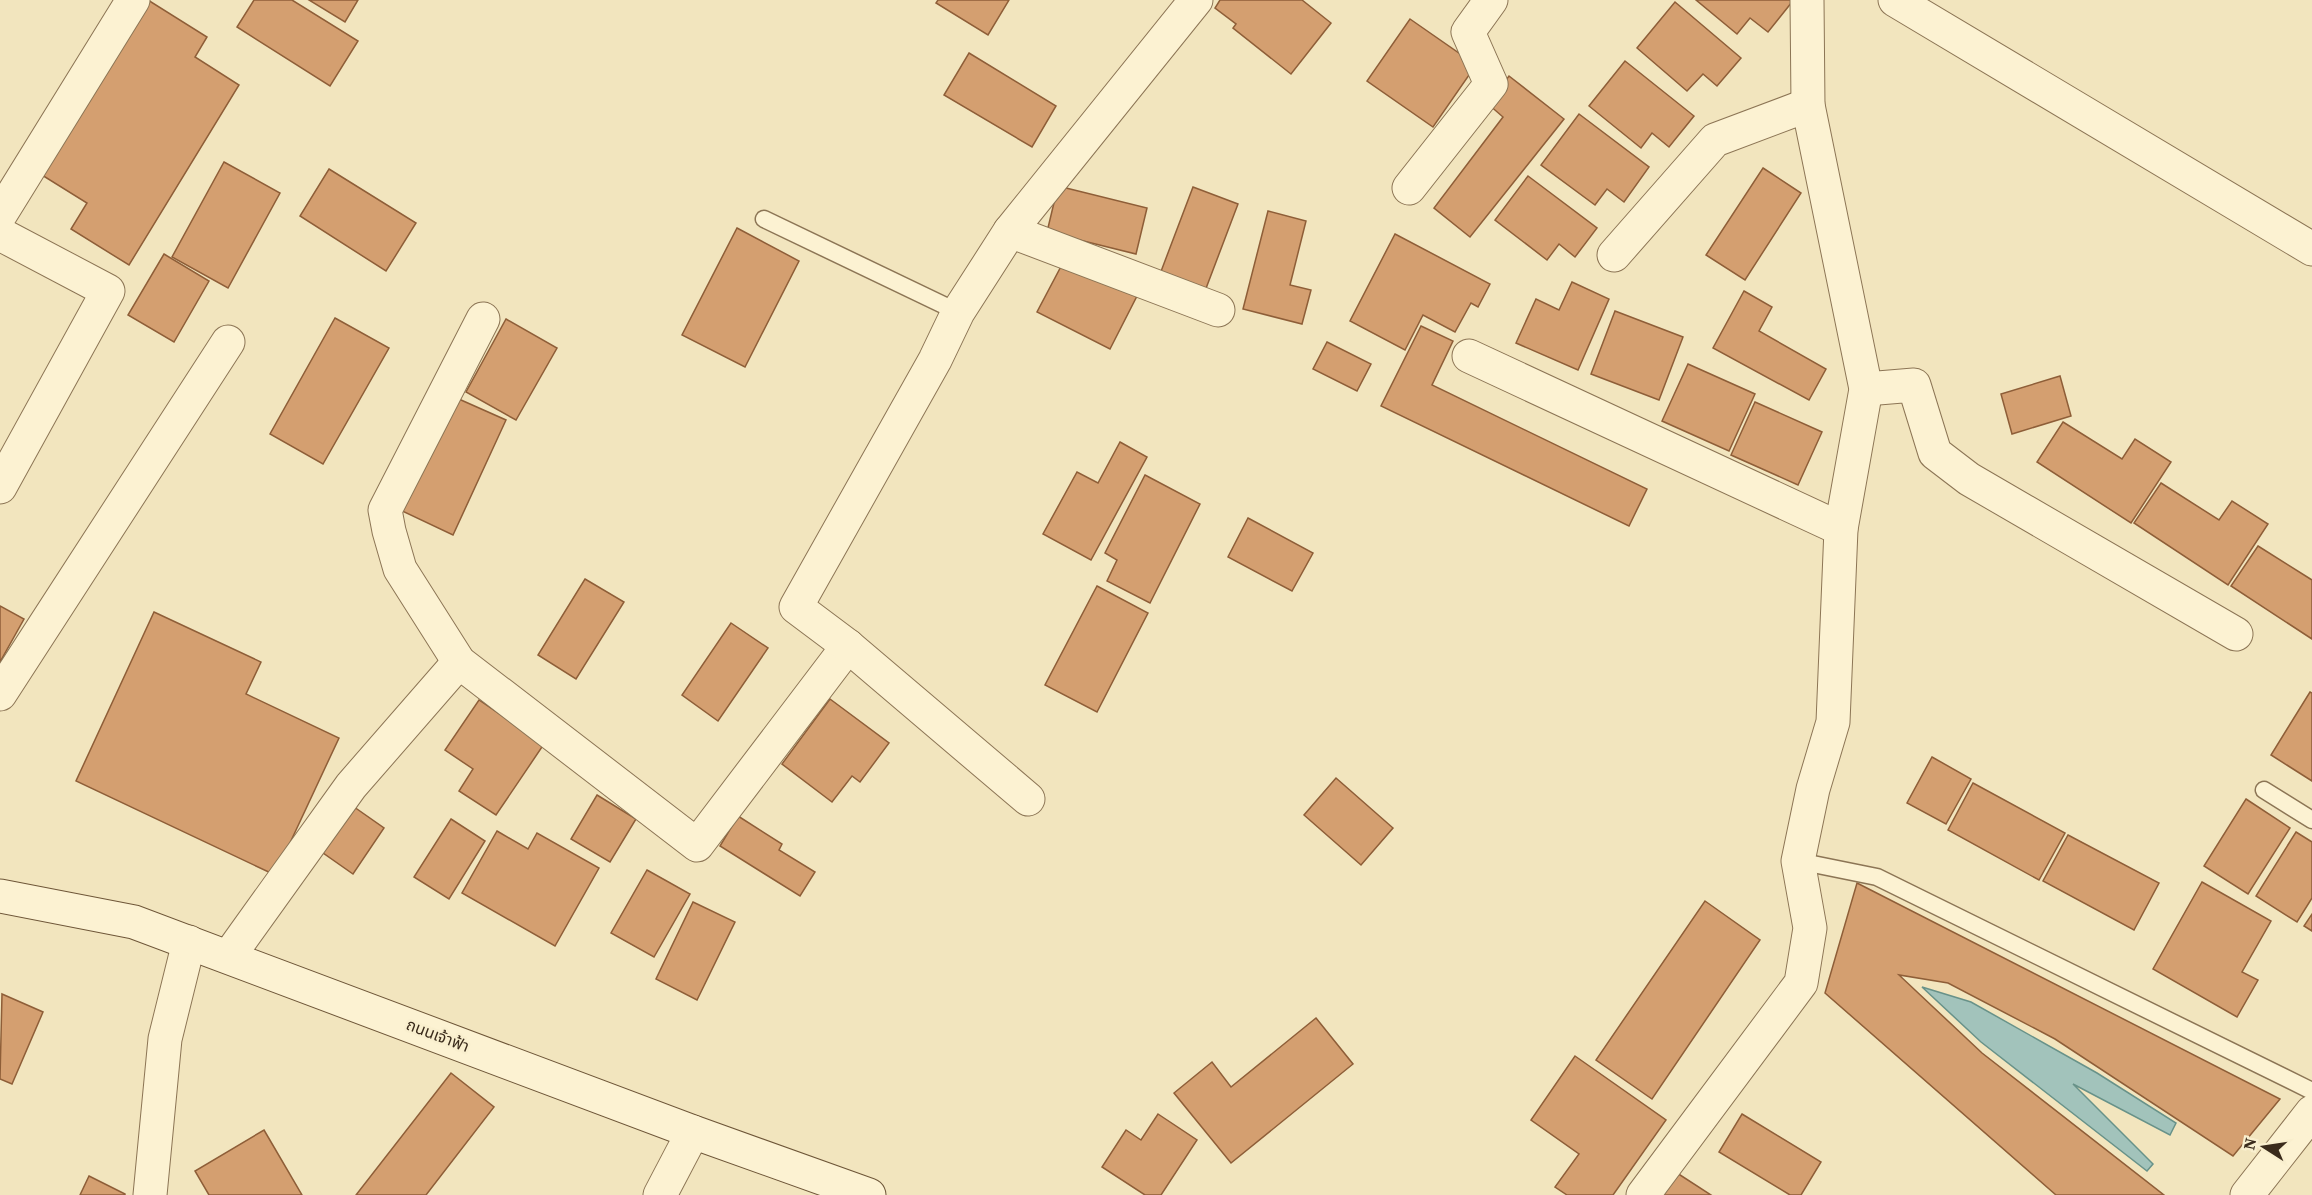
<svg xmlns="http://www.w3.org/2000/svg" width="2312" height="1195" viewBox="0 0 2312 1195" font-family="'Source Serif 4','Noto Sans Thai',serif">
  <style>
    .water { fill: #a2c3bb; stroke: #689289; stroke-width: 1.5 }
    .building { fill: #d49f70; stroke: #8e5e38; stroke-width: 1.5 }
    .lines { fill: none; stroke-linecap: round; stroke-linejoin: round }
    .service-casing { stroke: #8c7555; stroke-width: 19 }
    .minor-casing { stroke: #8c7555; stroke-width: 35 }
    .secondary-casing { stroke: #6e5638; stroke-width: 35 }
    .service { stroke: #fcf2d2; stroke-width: 16 }
    .minor { stroke: #fcf2d2; stroke-width: 33 }
    .secondary { stroke: #fcf2d2; stroke-width: 33 }
    .labels { text-anchor: middle; stroke-width: 5; stroke-linejoin: round; paint-order: stroke }
    .street-label { font-size: 16px; fill: #3a2b1b; stroke: #f9efce }
  </style>
  <rect width="100%" height="100%" fill="#f2e5be"/>
  <path class="water" d="M 1922,987 L 1971,1002 L 2097,1073 L 2176,1123 L 2170,1135 L 2073,1084 L 2153,1164 L 2147,1171 L 1981,1042 Z"/>
  <g class="building">
    <path d="M 148,0 L 207,37 L 195,57 L 239,85 L 129,265 L 71,229 L 87,203 L 37,172 Z"/>
    <path d="M 254,0 L 292,0 L 358,41 L 330,86 L 237,27 Z"/>
    <path d="M 309,0 L 358,0 L 345,22 Z"/>
    <path d="M 938,0 L 1009,0 L 988,35 L 936,3 Z"/>
    <path d="M 1220,0 L 1302,0 L 1331,23 L 1291,74 L 1233,28 L 1236,24 L 1215,8 Z"/>
    <path d="M 1696,0 L 1790,0 L 1792,2 L 1768,32 L 1750,18 L 1737,34 Z"/>
    <path d="M 1675,2 L 1741,58 L 1717,86 L 1703,74 L 1687,91 L 1637,48 Z"/>
    <path d="M 1410,19 L 1476,65 L 1433,127 L 1367,81 Z"/>
    <path d="M 969,53 L 1056,106 L 1032,147 L 944,95 Z"/>
    <path d="M 1625,61 L 1694,116 L 1669,147 L 1652,133 L 1641,148 L 1589,106 Z"/>
    <path d="M 1509,76 L 1564,119 L 1470,237 L 1434,208 L 1503,117 L 1488,104 Z"/>
    <path d="M 1579,114 L 1649,167 L 1624,202 L 1607,189 L 1595,205 L 1541,165 Z"/>
    <path d="M 224,162 L 280,193 L 228,288 L 172,257 Z"/>
    <path d="M 1763,168 L 1801,193 L 1745,280 L 1706,255 Z"/>
    <path d="M 329,169 L 416,223 L 386,271 L 300,216 Z"/>
    <path d="M 1528,176 L 1597,228 L 1575,257 L 1559,244 L 1547,260 L 1495,220 Z"/>
    <path d="M 1058,186 L 1147,208 L 1136,254 L 1047,232 Z"/>
    <path d="M 1193,187 L 1238,204 L 1205,291 L 1160,274 Z"/>
    <path d="M 1268,211 L 1306,221 L 1290,285 L 1311,290 L 1302,324 L 1243,309 Z"/>
    <path d="M 737,228 L 799,261 L 745,367 L 682,335 Z"/>
    <path d="M 1395,234 L 1490,284 L 1478,307 L 1471,303 L 1455,332 L 1423,315 L 1405,350 L 1350,321 Z"/>
    <path d="M 164,254 L 209,281 L 174,342 L 128,315 Z"/>
    <path d="M 1066,257 L 1138,294 L 1110,349 L 1037,312 Z"/>
    <path d="M 1572,282 L 1609,299 L 1578,370 L 1516,343 L 1536,299 L 1559,310 Z"/>
    <path d="M 1744,291 L 1772,307 L 1759,331 L 1826,369 L 1809,400 L 1713,348 Z"/>
    <path d="M 1615,311 L 1683,337 L 1659,400 L 1591,374 Z"/>
    <path d="M 335,318 L 389,348 L 323,464 L 270,434 Z"/>
    <path d="M 506,319 L 557,348 L 516,420 L 466,392 Z"/>
    <path d="M 1421,326 L 1453,341 L 1432,385 L 1647,489 L 1629,526 L 1381,406 Z"/>
    <path d="M 1327,342 L 1371,364 L 1357,391 L 1313,369 Z"/>
    <path d="M 1688,364 L 1755,394 L 1729,451 L 1662,421 Z"/>
    <path d="M 2060,376 L 2071,416 L 2012,434 L 2001,394 Z"/>
    <path d="M 452,396 L 506,420 L 453,535 L 400,510 Z"/>
    <path d="M 1755,402 L 1822,432 L 1798,485 L 1731,455 Z"/>
    <path d="M 2063,422 L 2122,459 L 2135,439 L 2171,462 L 2131,523 L 2037,462 Z"/>
    <path d="M 1120,442 L 1147,457 L 1091,560 L 1043,534 L 1077,472 L 1098,483 Z"/>
    <path d="M 1145,475 L 1200,504 L 1150,603 L 1107,581 L 1117,560 L 1105,553 Z"/>
    <path d="M 2161,483 L 2219,520 L 2232,501 L 2268,524 L 2228,585 L 2134,523 Z"/>
    <path d="M 1248,518 L 1313,553 L 1292,591 L 1228,557 Z"/>
    <path d="M 2258,546 L 2312,580 L 2312,639 L 2231,586 Z"/>
    <path d="M 585,579 L 624,602 L 576,679 L 538,655 Z"/>
    <path d="M 1097,586 L 1148,613 L 1097,712 L 1045,685 Z"/>
    <path d="M 0,606 L 24,619 L 0,662 Z"/>
    <path d="M 154,612 L 261,662 L 246,694 L 339,738 L 275,875 L 76,781 Z"/>
    <path d="M 731,623 L 768,648 L 718,721 L 682,695 Z"/>
    <path d="M 2310,692 L 2312,693 L 2312,781 L 2271,755 Z"/>
    <path d="M 830,699 L 889,743 L 860,782 L 852,776 L 832,802 L 782,764 Z"/>
    <path d="M 479,700 L 544,744 L 496,815 L 459,791 L 473,769 L 445,750 Z"/>
    <path d="M 1932,757 L 1971,779 L 1946,824 L 1907,803 Z"/>
    <path d="M 1336,778 L 1393,828 L 1361,865 L 1304,815 Z"/>
    <path d="M 1973,783 L 2065,833 L 2039,880 L 1948,830 Z"/>
    <path d="M 597,795 L 636,819 L 610,862 L 571,839 Z"/>
    <path d="M 2246,799 L 2290,828 L 2248,894 L 2204,866 Z"/>
    <path d="M 347,802 L 384,828 L 353,874 L 316,848 Z"/>
    <path d="M 738,816 L 782,844 L 779,850 L 815,872 L 800,896 L 720,846 Z"/>
    <path d="M 451,819 L 485,841 L 449,899 L 414,877 Z"/>
    <path d="M 497,831 L 528,849 L 537,833 L 599,868 L 555,946 L 462,893 Z"/>
    <path d="M 2296,832 L 2312,842 L 2312,898 L 2297,922 L 2256,896 Z"/>
    <path d="M 2068,835 L 2159,883 L 2134,930 L 2043,881 Z"/>
    <path d="M 647,870 L 690,894 L 654,957 L 611,933 Z"/>
    <path d="M 2202,882 L 2271,921 L 2242,972 L 2258,980 L 2237,1017 L 2153,969 Z"/>
    <path d="M 1857,883 L 2280,1099 L 2233,1156 L 2055,1039 L 1948,983 L 1899,975 L 1982,1053 L 2164,1195 L 2056,1195 L 1825,993 Z"/>
    <path d="M 1705,901 L 1760,940 L 1652,1099 L 1596,1060 Z"/>
    <path d="M 693,902 L 735,922 L 697,1000 L 656,979 Z"/>
    <path d="M 2312,914 L 2312,931 L 2304,926 Z"/>
    <path d="M 2,994 L 43,1012 L 12,1084 L 0,1079 Z"/>
    <path d="M 1316,1018 L 1353,1064 L 1231,1163 L 1174,1093 L 1212,1062 L 1231,1087 Z"/>
    <path d="M 1575,1056 L 1666,1120 L 1613,1195 L 1567,1195 L 1555,1187 L 1579,1154 L 1531,1120 Z"/>
    <path d="M 451,1073 L 494,1107 L 426,1195 L 356,1195 Z"/>
    <path d="M 1158,1114 L 1197,1140 L 1161,1195 L 1145,1195 L 1102,1167 L 1126,1130 L 1141,1140 Z"/>
    <path d="M 1742,1114 L 1821,1162 L 1801,1195 L 1790,1195 L 1719,1152 Z"/>
    <path d="M 264,1130 L 302,1195 L 209,1195 L 195,1171 Z"/>
    <path d="M 1677,1173 L 1711,1195 L 1663,1195 Z"/>
    <path d="M 89,1176 L 125,1194 L 125,1195 L 80,1195 Z"/>
  </g>
  <g class="lines">
    <defs>
      <g id="service">
        <path d="M 764,219 L 958,312"/>
        <path d="M 2264,790 L 2312,820"/>
        <path d="M 1798,861 L 1877,877 L 2312,1091"/>
      </g>
      <g id="minor">
        <path d="M 1895,0 L 2312,249"/>
        <path d="M 1409,188 L 1491,84 L 1468,32 L 1491,0"/>
        <path d="M 0,215 L 133,0"/>
        <path d="M 1010,231 L 1218,310"/>
        <path d="M 0,234 L 108,291 L 0,487"/>
        <path d="M 1614,255 L 1715,140 L 1808,105"/>
        <path d="M 483,319 L 385,510 L 389,531 L 400,569 L 459,662 L 697,845 L 848,646"/>
        <path d="M 1469,356 L 1841,529"/>
        <path d="M 1866,389 L 1914,385 L 1935,453 L 1969,479 L 2236,634"/>
        <path d="M 0,694 L 228,342"/>
        <path d="M 1028,799 L 848,646 L 796,607 L 935,360 L 958,312 L 1010,231 L 1196,0"/>
        <path d="M 229,956 L 351,786 L 459,662"/>
        <path d="M 150,1195 L 165,1039 L 189,942"/>
        <path d="M 660,1195 L 693,1132"/>
        <path d="M 1643,1195 L 1801,983 L 1810,928 L 1798,861 L 1813,789 L 1833,722 L 1841,529 L 1866,389 L 1808,105 L 1807,0"/>
        <path d="M 2247,1195 L 2312,1112"/>
      </g>
      <path id="secondary" d="M 0,896 L 134,922 L 693,1132 L 869,1195"/>
    </defs>
    <use href="#service" class="service-casing"/>
    <use href="#minor" class="minor-casing"/>
    <use href="#secondary" class="secondary-casing"/>
    <use href="#service" class="service"/>
    <use href="#minor" class="minor"/>
    <use href="#secondary" class="secondary"/>
  </g>
  <g class="labels">
    <g class="street-label">
      <text transform="translate(438 1035) rotate(21)" y="6">ถนนเจ้าฟ้า</text>
    </g>
  </g>
  <g transform="translate(2264 1147) rotate(282)" stroke="#f9efce" stroke-width="4.5" paint-order="stroke">
  <path d="M0-4.5L10 22L0 15L-10 22Z" fill="#3a2b1b"/>
  <text y="-9" font-size="16" font-weight="bold" text-anchor="middle" fill="#3a2b1b">N</text>
  </g>
</svg>
